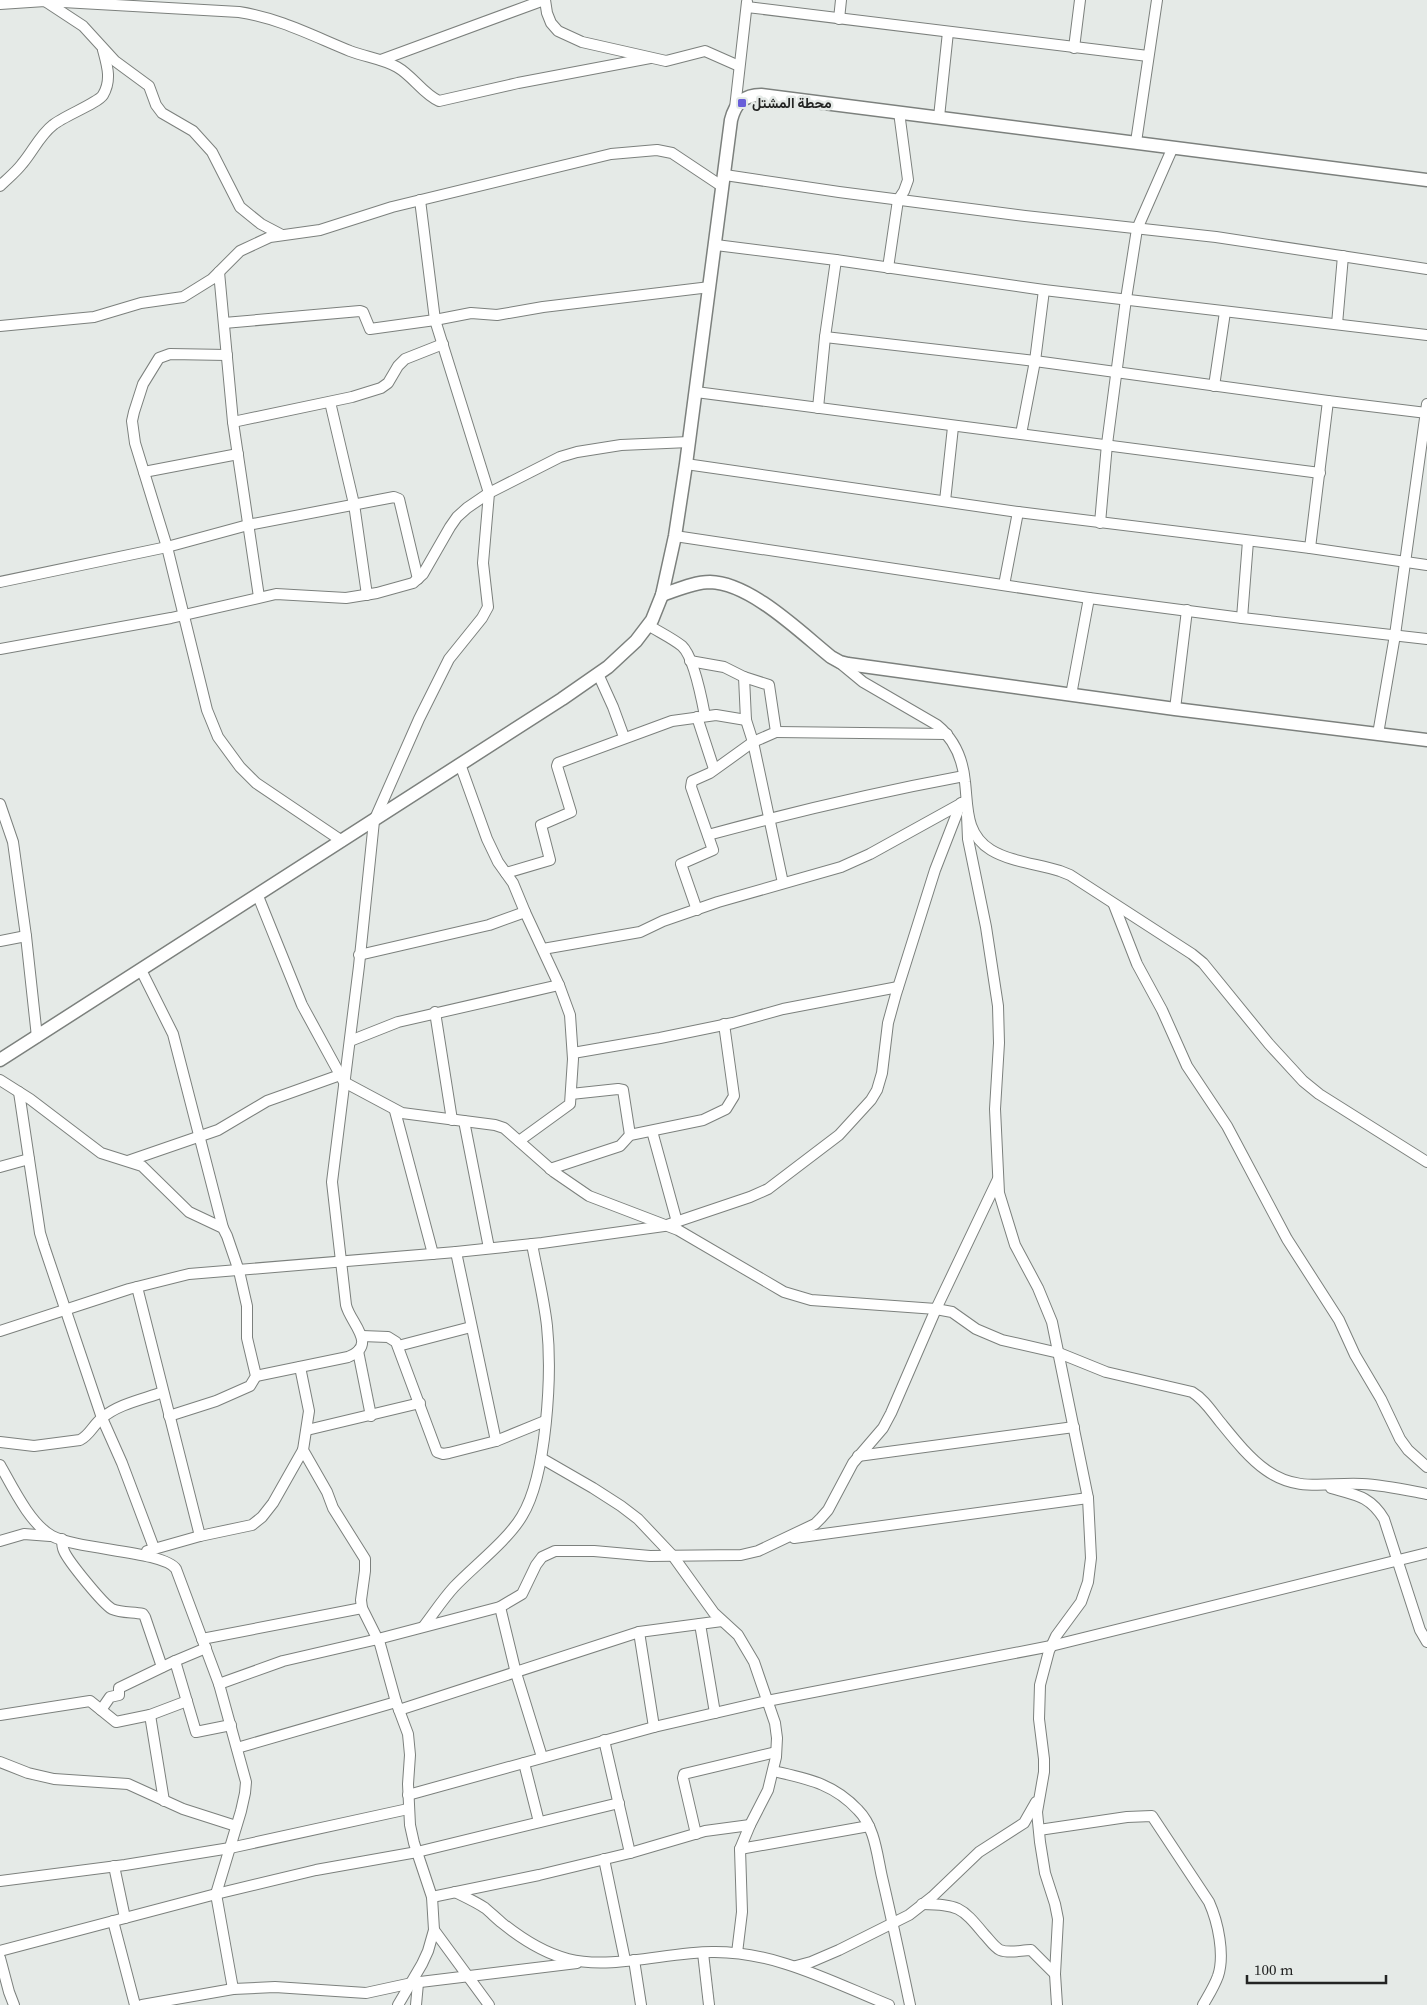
<svg xmlns="http://www.w3.org/2000/svg" width="1427" height="2005" viewBox="0 0 1427 2005" font-family="'Source Serif 4',Vazirmatn,serif">
  <style>
    .lines { fill: none; stroke-linecap: round; stroke-linejoin: round }
    .minor-casing { stroke: #7c807d; stroke-width: 12 }
    .tertiary-casing { stroke: #7c807d; stroke-width: 15 }
    .minor { stroke: #fff; stroke-width: 10 }
    .tertiary { stroke: #fff; stroke-width: 12 }
    .poi-dot { fill: #695fd9; stroke: #e5eae7; stroke-width: 2 }
    .labels { text-anchor: middle; stroke-width: 5; stroke-linejoin: round; paint-order: stroke }
    .poi-label { font-size: 14px; font-weight: bold; fill: #232423; stroke: #e5eae7; text-anchor: start }
  </style>
  <rect width="100%" height="100%" fill="#e5eae7"/>
  <g class="lines">
    <defs>
      <g id="minor">
        <path d="M 545,0 L 547,13 L 551,23 L 558,31 L 582,42 L 666,61 L 705,51 L 739,66"/>
        <path d="M 45,1 L 83,26 L 115,61 L 149,86 L 156,105 L 162,113 L 193,131 L 212,152 L 240,207 L 261,224 L 282,235"/>
        <path d="M 0,4 L 45,1 L 239,12 C 279,18 313,36 350,51 C 366,57 383,59 397,67 C 413,76 423,94 439,101 L 518,83 L 650,58"/>
        <path d="M 747,7 L 1148,56"/>
        <path d="M 839,19 L 841,0"/>
        <path d="M 1074,48 L 1080,0"/>
        <path d="M 381,60 L 544,0"/>
        <path d="M 735,108 L 747,2"/>
        <path d="M 939,117 L 948,32"/>
        <path d="M 1136,142 L 1157,0"/>
        <path d="M 725,175 L 839,192 L 1025,216 L 1216,237 L 1427,269"/>
        <path d="M 0,186 C 7,179 16,172 22,164 C 33,151 40,135 53,125 C 64,116 98,103 103,95 C 112,80 107,65 103,50"/>
        <path d="M 716,245 L 836,260 L 1044,290 L 1427,335"/>
        <path d="M 888,268 L 898,200 L 904,191 L 908,180 L 899,112"/>
        <path d="M 219,272 L 233,422 L 259,597"/>
        <path d="M 224,323 L 360,311 L 363,312 L 370,329 L 435,320 L 471,313 L 497,315 L 543,307 L 710,287"/>
        <path d="M 1337,324 L 1343,256"/>
        <path d="M 0,326 L 94,317 L 141,303 L 183,297 L 212,279 L 240,251 L 270,237 L 320,230 L 392,207 L 611,154 L 657,150 L 672,153 L 723,187"/>
        <path d="M 825,337 L 1035,361 L 1328,401 L 1427,413"/>
        <path d="M 227,355 L 170,354 L 159,358 L 143,384 L 134,412 L 132,421 L 135,443 L 167,547 L 207,710 L 218,737 L 240,767 L 256,783 L 342,841"/>
        <path d="M 1214,386 L 1225,312"/>
        <path d="M 696,392 C 904,420 1112,445 1320,473"/>
        <path d="M 330,402 L 354,504 L 367,595"/>
        <path d="M 818,408 L 825,337 L 836,260"/>
        <path d="M 233,422 L 352,397 L 381,388 L 388,383 L 398,366 L 405,359 L 443,344"/>
        <path d="M 1021,434 L 1035,361 L 1044,290"/>
        <path d="M 686,464 L 1018,512 L 1310,548 L 1427,565"/>
        <path d="M 144,472 L 238,454"/>
        <path d="M 945,501 L 953,427"/>
        <path d="M 1100,523 L 1107,444 L 1126,299 L 1137,229 L 1173,147"/>
        <path d="M 675,536 L 1089,598 L 1242,618 L 1427,639"/>
        <path d="M 1310,548 L 1328,401"/>
        <path d="M 0,582 L 167,547 L 248,525 L 394,497 L 399,499 L 418,579"/>
        <path d="M 1004,585 L 1018,512"/>
        <path d="M 1242,618 L 1248,541"/>
        <path d="M 648,625 C 659,632 672,638 682,646 C 694,657 702,700 705,716"/>
        <path d="M 0,649 L 171,618 L 276,594 L 346,598 L 377,593 L 413,583 L 423,574 L 450,527 L 457,517 L 467,508 L 489,493 L 560,457 L 577,452 L 621,445 L 689,442"/>
        <path d="M 690,661 L 724,667 L 744,677 L 769,685 L 776,732 L 753,742 L 710,773 L 692,781 L 691,787 L 713,850 L 681,864 L 697,910"/>
        <path d="M 840,663 L 863,682 L 937,725 C 954,739 963,760 965,782 C 968,807 965,834 991,850 C 1011,862 1038,864 1060,871 L 1070,875 L 1192,954 L 1203,963 L 1269,1044 L 1303,1081 L 1319,1094 L 1427,1162"/>
        <path d="M 598,674 L 613,707 L 624,737"/>
        <path d="M 744,677 L 746,720 L 753,742 L 783,883"/>
        <path d="M 1071,695 L 1089,598"/>
        <path d="M 1175,709 L 1187,610"/>
        <path d="M 697,717 L 714,769"/>
        <path d="M 776,732 L 947,734"/>
        <path d="M 1378,734 L 1395,635 L 1427,404"/>
        <path d="M 460,764 L 487,839 L 498,862 L 513,883 L 525,912 L 559,985 L 570,1015 L 573,1059 L 570,1104 L 519,1141"/>
        <path d="M 0,804 L 13,842 L 26,936 L 37,1037"/>
        <path d="M 967,815 L 968,839 L 986,927 L 998,1006 L 999,1043 L 995,1109 L 999,1193 L 1015,1245 L 1038,1288 L 1052,1322 L 1088,1498 L 1091,1558 L 1088,1582 L 1081,1602 L 1056,1636 L 1049,1651 L 1040,1685 L 1039,1719 L 1044,1759 L 1044,1772 L 1037,1812 L 1040,1842 L 1045,1873 L 1055,1904 L 1058,1919 L 1055,1974 L 1057,2005"/>
        <path d="M 708,835 C 793,812 878,792 964,776"/>
        <path d="M 506,873 L 550,860 L 541,825 L 571,812 L 557,766 L 558,763 L 672,721 L 716,715 L 746,720"/>
        <path d="M 258,896 L 302,1005 L 344,1082 L 402,1113 L 495,1125 L 504,1128 L 554,1172 L 589,1196 L 678,1230 L 784,1292 L 811,1300 L 936,1309 L 952,1312 L 976,1329 L 1002,1340 L 1059,1353 L 1106,1372 L 1192,1392 C 1204,1399 1212,1412 1221,1423 C 1234,1439 1249,1458 1266,1470 C 1298,1493 1327,1482 1362,1484 C 1384,1485 1406,1490 1427,1494"/>
        <path d="M 1114,905 L 1137,964 L 1162,1010 L 1187,1066 L 1227,1126 L 1287,1239 L 1339,1320 L 1355,1355 L 1381,1399 L 1400,1439 L 1408,1450 L 1427,1467"/>
        <path d="M 0,941 L 26,936"/>
        <path d="M 543,949 L 640,932 L 663,921 L 718,902 L 841,867 L 870,854 L 964,802"/>
        <path d="M 359,955 L 489,925 L 525,912"/>
        <path d="M 141,970 L 173,1034 L 223,1228"/>
        <path d="M 435,1012 L 452,1120"/>
        <path d="M 350,1041 L 398,1022 L 559,985"/>
        <path d="M 573,1053 L 660,1038 L 733,1023 L 783,1009 L 898,987"/>
        <path d="M 0,1080 L 30,1099 L 101,1153 L 142,1166 L 189,1212 L 223,1228 L 227,1236 L 239,1271 L 247,1306 L 247,1338 L 256,1376 L 250,1386 L 216,1401 L 169,1416"/>
        <path d="M 19,1092 L 40,1233 L 44,1246 L 102,1418 L 122,1463 L 154,1548"/>
        <path d="M 571,1094 L 618,1089 L 623,1090 L 630,1135"/>
        <path d="M 395,1111 L 433,1254"/>
        <path d="M 464,1121 L 489,1248"/>
        <path d="M 652,1131 L 677,1222"/>
        <path d="M 128,1161 L 218,1130 L 267,1101 L 340,1075"/>
        <path d="M 0,1167 L 29,1159"/>
        <path d="M 550,1169 L 620,1146 L 630,1135 L 703,1120 L 726,1109 L 734,1096 L 724,1024"/>
        <path d="M 456,1252 L 496,1441"/>
        <path d="M 137,1287 L 200,1536"/>
        <path d="M 0,1331 L 129,1289 L 189,1274 L 456,1252 L 542,1243 L 664,1226 L 750,1197 L 768,1189 L 839,1135 L 871,1100 L 877,1090 L 882,1073 L 888,1023 L 896,994 L 935,870 L 961,803"/>
        <path d="M 362,1336 L 388,1337 L 396,1342 L 437,1452 L 443,1454 L 449,1453 L 496,1441 L 545,1421"/>
        <path d="M 398,1346 L 471,1327"/>
        <path d="M 358,1351 L 371,1416"/>
        <path d="M 300,1367 L 309,1411 L 303,1450 L 327,1492 L 333,1508 L 365,1559 L 365,1571 L 361,1600 L 362,1608 L 380,1644 L 396,1702 L 408,1734 L 410,1755 L 408,1784 L 410,1825 L 414,1843 L 432,1897 L 434,1930 L 428,1951 L 422,1964 L 398,2005"/>
        <path d="M 256,1376 L 348,1357 C 379,1345 350,1323 346,1305 L 332,1182 L 359,966 L 374,821 L 419,719 L 449,659 L 482,618 L 488,607 L 483,563 L 489,493 L 435,320 L 420,200"/>
        <path d="M 307,1430 L 420,1403"/>
        <path d="M 0,1442 L 34,1446 L 80,1440 C 90,1435 93,1425 102,1418 C 118,1404 144,1399 163,1392"/>
        <path d="M 858,1456 L 1074,1427"/>
        <path d="M 541,1458 L 593,1488 L 621,1506 L 638,1519 L 673,1556 L 714,1613 L 738,1635 L 754,1662 L 775,1723 L 777,1738 L 776,1757 L 768,1790 L 750,1825 L 740,1849 L 742,1912 L 737,1953"/>
        <path d="M 0,1465 C 12,1486 30,1524 52,1536 C 78,1550 164,1551 176,1569 L 219,1684 L 246,1782 L 245,1793 L 241,1811 L 216,1894 L 233,1989"/>
        <path d="M 1331,1488 C 1356,1495 1370,1496 1384,1519 L 1420,1630 L 1427,1642"/>
        <path d="M 794,1538 L 1088,1498"/>
        <path d="M 62,1539 C 62,1543 62,1547 64,1551 C 68,1561 103,1604 112,1609 C 121,1613 133,1612 143,1614 L 145,1617 L 162,1667"/>
        <path d="M 0,1541 L 24,1534 L 50,1536"/>
        <path d="M 147,1551 L 200,1536 L 252,1525 L 262,1517 L 273,1503 L 303,1450"/>
        <path d="M 500,1607 L 516,1673 L 542,1757"/>
        <path d="M 700,1624 L 715,1713"/>
        <path d="M 424,1626 C 434,1613 443,1599 454,1587 C 474,1566 508,1540 522,1516 C 547,1475 552,1374 547,1326 C 544,1299 537,1271 532,1244"/>
        <path d="M 639,1632 L 654,1727"/>
        <path d="M 202,1639 L 362,1608"/>
        <path d="M 175,1661 L 196,1732 L 231,1725"/>
        <path d="M 219,1684 L 283,1661 L 378,1639 L 500,1607 L 522,1594 L 536,1565 L 542,1557 L 555,1551 L 594,1551 L 650,1556 L 741,1555 L 758,1551 L 815,1524 L 821,1518 L 828,1510 L 853,1463 L 883,1428 L 891,1413 L 936,1309 L 998,1179"/>
        <path d="M 101,1710 L 110,1697 L 119,1695 L 119,1688 L 175,1661 L 206,1648"/>
        <path d="M 399,1710 L 639,1632 L 722,1621"/>
        <path d="M 0,1715 L 90,1701 L 116,1722 L 150,1715 L 187,1701"/>
        <path d="M 150,1715 L 164,1801"/>
        <path d="M 604,1740 L 630,1853"/>
        <path d="M 237,1748 L 396,1702"/>
        <path d="M 0,1762 L 28,1773 L 54,1779 L 128,1784 L 183,1809 L 236,1826"/>
        <path d="M 524,1763 L 539,1822"/>
        <path d="M 773,1771 C 807,1779 833,1783 858,1810 C 875,1827 877,1855 882,1877 C 892,1920 901,1962 910,2005"/>
        <path d="M 408,1795 L 654,1727 L 767,1701 L 1051,1646 L 1427,1553"/>
        <path d="M 1039,1830 L 1127,1817 L 1152,1816 L 1209,1902 C 1218,1922 1225,1955 1218,1976 C 1214,1987 1208,1996 1203,2005"/>
        <path d="M 696,1834 L 683,1778 L 684,1774 L 776,1752"/>
        <path d="M 740,1849 L 869,1826"/>
        <path d="M 604,1859 L 625,1960"/>
        <path d="M 114,1866 L 125,1918"/>
        <path d="M 0,1881 L 125,1865 L 230,1848 L 408,1809"/>
        <path d="M 455,1892 C 465,1897 476,1902 485,1908 C 491,1913 496,1918 502,1923 C 522,1939 543,1953 568,1959 C 611,1970 668,1952 712,1952 C 775,1951 832,1982 889,2005"/>
        <path d="M 432,1897 L 539,1875 L 630,1853 L 705,1831 L 750,1825"/>
        <path d="M 922,1904 C 958,1905 961,1906 984,1934 C 989,1939 994,1947 1000,1950 C 1010,1954 1021,1950 1031,1950 L 1055,1974"/>
        <path d="M 113,1921 L 135,2005"/>
        <path d="M 434,1930 L 489,2005"/>
        <path d="M 0,1951 L 216,1894 L 316,1870 L 417,1852 L 619,1803"/>
        <path d="M 703,1953 L 709,2005"/>
        <path d="M 0,1958 L 9,1992 L 14,2005"/>
        <path d="M 634,1960 L 641,2005"/>
        <path d="M 796,1966 L 811,1962 L 839,1950 L 909,1915 L 932,1897 L 979,1852 L 1024,1823 L 1036,1802"/>
        <path d="M 142,2005 L 233,1989 L 275,1987 L 366,1993 L 412,1983 L 577,1963"/>
        <path d="M 416,2005 L 418,1983"/>
      </g>
      <g id="tertiary">
        <path d="M 662,595 C 677,590 694,582 710,582 C 751,583 801,633 831,657 L 840,662 L 848,664 L 1175,709 L 1427,740"/>
        <path d="M 0,1060 L 562,699 L 608,667 L 636,641 L 652,620 L 662,595 L 675,536 L 686,464 L 731,120 C 735,104 743,95 761,95 L 1427,180"/>
      </g>
    </defs>
    <use href="#minor" class="minor-casing"/>
    <use href="#tertiary" class="tertiary-casing"/>
    <use href="#minor" class="minor"/>
    <use href="#tertiary" class="tertiary"/>
  </g>
  <rect class="poi-dot" x="737" y="98" width="10" height="10" rx="2.5"/>
  <g class="labels">
    <g class="poi-label">
      <text x="752" y="108">محطة المشتل</text>
    </g>
  </g>
  <path d="M1247 1975v8h139v-8" fill="none" stroke="#232423" stroke-width="2.5"/>
  <text x="1254" y="1975" font-size="15" fill="#232423" stroke="#e5eae7" stroke-width="4" paint-order="stroke">100 m</text>
</svg>
